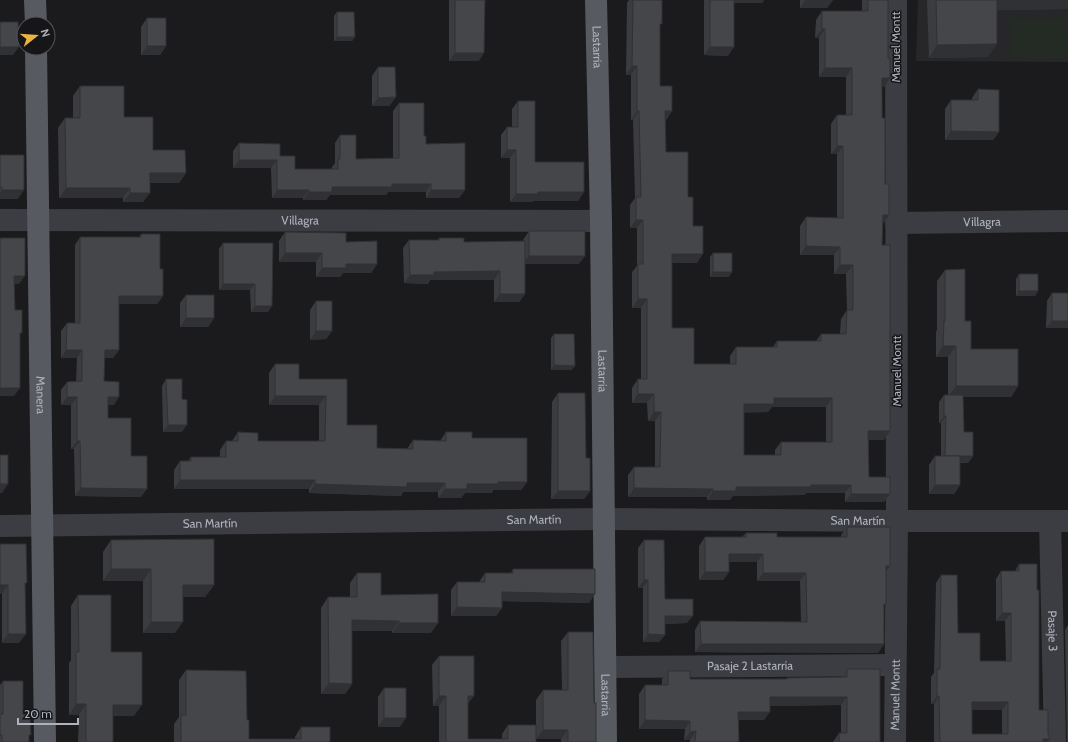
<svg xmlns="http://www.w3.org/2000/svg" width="1068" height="742" viewBox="0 0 1068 742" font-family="Cabin,sans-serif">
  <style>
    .built { fill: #27272a }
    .green { fill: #232b24 }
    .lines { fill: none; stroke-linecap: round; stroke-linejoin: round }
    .minor { stroke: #3c3d42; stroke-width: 22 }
    .major { stroke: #585a61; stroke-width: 22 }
    .wall { fill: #3b3c40; fill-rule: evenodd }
    .shaded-wall { fill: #303134 }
    .building { fill: #45464a; stroke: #303134; fill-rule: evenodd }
    .labels { text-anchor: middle; stroke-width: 3; stroke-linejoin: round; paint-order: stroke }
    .street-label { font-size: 12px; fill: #aeb2bc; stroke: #161618 }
  </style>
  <rect width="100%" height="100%" fill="#1b1b1d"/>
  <path class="built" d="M 918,0 L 1068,0 L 1068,62 L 916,61 Z"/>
  <path class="green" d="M 1068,17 L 1068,57 L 1010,57 L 1010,18 Z"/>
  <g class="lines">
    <g class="minor">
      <path id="s1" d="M 0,220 L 601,221"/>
      <path id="s2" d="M 896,223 L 1068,221"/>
      <path id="s3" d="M 1050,521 L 1055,742"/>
      <path id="s4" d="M 0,526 L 604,519 L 897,521 L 1068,521"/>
      <path id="s5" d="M 606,667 L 895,665"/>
      <path id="s6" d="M 895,742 L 897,521 L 896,0"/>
    </g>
    <g class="major">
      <path d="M 35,0 L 36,24"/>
      <path id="s7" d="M 596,0 L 601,221 L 606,742"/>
      <path id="s8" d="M 36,48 L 45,742"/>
    </g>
  </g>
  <g class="wall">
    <path d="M 449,0 L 485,0 L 479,61 L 449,61 Z"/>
    <path d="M 629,0 L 662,0 L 660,26 L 660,86 L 672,111 L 666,120 L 666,152 L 688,197 L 693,226 L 697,263 L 672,263 L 672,328 L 694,364 L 730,364 L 730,356 L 736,347 L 773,347 L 777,341 L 816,341 L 821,334 L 840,334 L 841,319 L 847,310 L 846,274 L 834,274 L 834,255 L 800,255 L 800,226 L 806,217 L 837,218 L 837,154 L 831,154 L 831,124 L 837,115 L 846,115 L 846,77 L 819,77 L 819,38 L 815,38 L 816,20 L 822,11 L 862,11 L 862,0 L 888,0 L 888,58 L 890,78 L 884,87 L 882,87 L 883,224 L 882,245 L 884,440 L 869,440 L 869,477 L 890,494 L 884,502 L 845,502 L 845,493 L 806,493 L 805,495 L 733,496 L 730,500 L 707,500 L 707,497 L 628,497 L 628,475 L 634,467 L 655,467 L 655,421 L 648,421 L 647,403 L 632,403 L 632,388 L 638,379 L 641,379 L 641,308 L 632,308 L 632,272 L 637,266 L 637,228 L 630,228 L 630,205 L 635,198 L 633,120 L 631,120 L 631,75 L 626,75 L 627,3 ZM 772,407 L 826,407 L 826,442 L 781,442 L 775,450 L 775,455 L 744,455 L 744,412 L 768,412 Z"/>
    <path d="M 704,0 L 764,0 L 762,3 L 734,3 L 728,56 L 704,55 Z"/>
    <path d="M 800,0 L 833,0 L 827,8 L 800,8 Z"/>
    <path d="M 927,0 L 1068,0 L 1068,9 L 997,10 L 988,57 L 929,58 Z"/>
    <path d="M 337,12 L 355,37 L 352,41 L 334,41 L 334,16 Z"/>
    <path d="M 147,18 L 166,46 L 160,55 L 141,55 L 141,27 Z"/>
    <path d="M 378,67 L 396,97 L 389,106 L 372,106 L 372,76 Z"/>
    <path d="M 80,86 L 124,117 L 153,150 L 186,173 L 179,183 L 150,183 L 143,202 L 123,202 L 123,198 L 59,198 L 58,128 L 65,118 L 73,118 L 73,96 Z"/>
    <path d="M 978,89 L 999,132 L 993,140 L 945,140 L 945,109 L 951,100 L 972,100 L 972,98 Z"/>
    <path d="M 518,101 L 535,162 L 584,192 L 578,201 L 533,201 L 532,202 L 510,202 L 510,158 L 501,158 L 501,135 L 507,127 L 512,127 L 512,109 Z"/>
    <path d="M 399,103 L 424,136 L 426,144 L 465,190 L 459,198 L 426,198 L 426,192 L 388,192 L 386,195 L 330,195 L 326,200 L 303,200 L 303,198 L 272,198 L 271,168 L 233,168 L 233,151 L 239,143 L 280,156 L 295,169 L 332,169 L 332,167 L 335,163 L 335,143 L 340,135 L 356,159 L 393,158 L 393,111 Z"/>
    <path d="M 0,155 L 18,199 L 0,199 Z"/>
    <path d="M 529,231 L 579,264 L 525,264 L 525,294 L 519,302 L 494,302 L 494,280 L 430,280 L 428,284 L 404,283 L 403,248 L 409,240 L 438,240 L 439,238 L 464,242 L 523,241 L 523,240 Z"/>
    <path d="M 285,232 L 346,242 L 377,264 L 371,273 L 343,273 L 340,277 L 316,277 L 316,262 L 279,262 L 279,241 Z"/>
    <path d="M 141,234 L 160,269 L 163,296 L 157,304 L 119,304 L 119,350 L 113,358 L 104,358 L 104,381 L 114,405 L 108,405 L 108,418 L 131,456 L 141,497 L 75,496 L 74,449 L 71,449 L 71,405 L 61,405 L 61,390 L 67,382 L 76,381 L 77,358 L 61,358 L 61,331 L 67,323 L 75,323 L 75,245 L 80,237 L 139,237 Z"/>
    <path d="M 223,243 L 273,243 L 268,312 L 251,312 L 250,290 L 219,290 L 219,249 Z"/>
    <path d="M 713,253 L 729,277 L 710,277 L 710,257 Z"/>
    <path d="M 945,270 L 965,321 L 971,349 L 1018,386 L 1011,397 L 963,397 L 964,432 L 973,456 L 968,463 L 960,463 L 960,485 L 954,494 L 929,494 L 929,465 L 935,456 L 941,456 L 941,423 L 939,423 L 939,402 L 944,395 L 948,395 L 948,357 L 936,357 L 936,332 L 937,330 L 937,281 Z"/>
    <path d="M 1019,274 L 1038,291 L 1035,296 L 1016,296 L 1016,279 Z"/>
    <path d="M 1052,293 L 1068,328 L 1046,328 L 1047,301 Z"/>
    <path d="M 186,295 L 214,318 L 208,327 L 180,327 L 180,303 Z"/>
    <path d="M 316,301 L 332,331 L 326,339 L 310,340 L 310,310 Z"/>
    <path d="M 554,334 L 575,366 L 571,370 L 551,370 L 551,338 Z"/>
    <path d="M 275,364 L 299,379 L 347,379 L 347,425 L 377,448 L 407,449 L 413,440 L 440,441 L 446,432 L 472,438 L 527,482 L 521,490 L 493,490 L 492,493 L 465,493 L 461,498 L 438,498 L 438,492 L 403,492 L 401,496 L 309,493 L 309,489 L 174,489 L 174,470 L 180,461 L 188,461 L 191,457 L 220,457 L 220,450 L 226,441 L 232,441 L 238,432 L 258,441 L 319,441 L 319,405 L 269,405 L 269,373 Z"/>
    <path d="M 166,379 L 182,399 L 182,432 L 163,432 L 162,386 Z"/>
    <path d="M 558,393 L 586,458 L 590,491 L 584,499 L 551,499 L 552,402 Z"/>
    <path d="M 847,527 L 886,572 L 884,607 L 884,644 L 878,653 L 695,652 L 695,630 L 700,621 L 801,622 L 800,581 L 757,581 L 757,562 L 729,562 L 729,572 L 723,580 L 699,580 L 699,546 L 705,537 L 742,537 L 746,533 L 777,537 L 841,537 L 841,535 Z"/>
    <path d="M 111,540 L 214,585 L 205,597 L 183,597 L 175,633 L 143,633 L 143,581 L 103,581 L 103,552 Z"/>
    <path d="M 644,540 L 665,599 L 687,623 L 665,624 L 665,635 L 659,642 L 643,642 L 643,588 L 638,588 L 638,548 Z"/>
    <path d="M 0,544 L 25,585 L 19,643 L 2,643 L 2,594 Z"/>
    <path d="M 1019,564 L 1039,710 L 1048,742 L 934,742 L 934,704 L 931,704 L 931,677 L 934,673 L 936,583 L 941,575 L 958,633 L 980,661 L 1006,661 L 1005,621 L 996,621 L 996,579 L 1001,571 L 1015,571 ZM 972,710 L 1002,710 L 1002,734 L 972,734 Z"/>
    <path d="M 513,569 L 589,603 L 502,601 L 502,608 L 496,616 L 451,616 L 451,590 L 457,582 L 479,582 L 485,573 L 511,573 Z"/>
    <path d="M 357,573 L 381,595 L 431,633 L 392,633 L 392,631 L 352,631 L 352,684 L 345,694 L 321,694 L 321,608 L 328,597 L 350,597 L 350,583 Z"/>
    <path d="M 78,595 L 111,652 L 134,716 L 113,716 L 113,742 L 78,742 L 79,715 L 69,715 L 69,663 L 71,660 L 71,606 Z"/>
    <path d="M 1068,625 L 1068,742 L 1067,742 L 1065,630 Z"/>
    <path d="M 568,632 L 594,703 L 596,742 L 561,742 L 561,739 L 536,739 L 536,700 L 543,690 L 562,690 L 561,641 Z"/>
    <path d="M 439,656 L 468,704 L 468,739 L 502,739 L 502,734 L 508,725 L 536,742 L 439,742 L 439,706 L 433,706 L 432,665 Z"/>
    <path d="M 847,669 L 880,742 L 833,742 L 839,733 L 841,733 L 841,705 L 770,706 L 764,720 L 739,720 L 739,742 L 690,742 L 690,740 L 684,740 L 685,729 L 639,729 L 639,694 L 645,685 L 662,685 L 662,679 L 668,671 L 690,679 L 786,679 L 787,678 L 841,677 Z"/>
    <path d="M 186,670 L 247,720 L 249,739 L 295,739 L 295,737 L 301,727 L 330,742 L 174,742 L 174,724 L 179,717 L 179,680 Z"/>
    <path d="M 3,681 L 23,714 L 29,738 L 29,742 L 0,742 L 0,685 Z"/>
    <path d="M 384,688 L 400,727 L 378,727 L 378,697 Z"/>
  </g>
  <g class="shaded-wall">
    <path d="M 730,0 L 764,0 L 762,3 L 728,3 Z"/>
    <path d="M 805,0 L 833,0 L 827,8 L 800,8 Z"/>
    <path d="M 994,0 L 1068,0 L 1068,9 L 988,10 Z"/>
    <path d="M 822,29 L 825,29 L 819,38 L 815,38 Z"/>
    <path d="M 337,37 L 355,37 L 352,41 L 334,41 Z"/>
    <path d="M 997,44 L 988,57 L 929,58 L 937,45 Z"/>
    <path d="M 147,46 L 166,46 L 160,55 L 141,55 Z"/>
    <path d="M 0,47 L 19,47 L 13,55 L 0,55 Z"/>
    <path d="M 710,47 L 734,47 L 728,56 L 704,55 Z"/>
    <path d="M 455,53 L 484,53 L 479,61 L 449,61 Z"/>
    <path d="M 632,66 L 637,66 L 631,75 L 626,75 Z"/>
    <path d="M 825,68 L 852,68 L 846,77 L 819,77 Z"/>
    <path d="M 882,78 L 890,78 L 884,87 L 876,87 Z"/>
    <path d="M 396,97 L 389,106 L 372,106 L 378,98 Z"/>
    <path d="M 637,111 L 639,111 L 633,120 L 631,120 Z"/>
    <path d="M 665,111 L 672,111 L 666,120 L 659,120 Z"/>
    <path d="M 951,131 L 999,132 L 993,140 L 945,140 Z"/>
    <path d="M 837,146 L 843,146 L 837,154 L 831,154 Z"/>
    <path d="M 507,150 L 516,150 L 510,158 L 501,158 Z"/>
    <path d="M 239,160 L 277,160 L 271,168 L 233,168 Z"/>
    <path d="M 150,173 L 186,173 L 179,183 L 143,183 Z"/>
    <path d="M 392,184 L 431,184 L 426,192 L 388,192 L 386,195 L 330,195 L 326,200 L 303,200 L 309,192 L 332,187 Z"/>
    <path d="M 66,188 L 130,188 L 123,198 L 59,198 Z"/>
    <path d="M 2,190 L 24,190 L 18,199 L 0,199 L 0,193 Z"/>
    <path d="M 277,190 L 309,190 L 303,198 L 272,198 Z"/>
    <path d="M 431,190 L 465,190 L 459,198 L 426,198 Z"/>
    <path d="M 538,192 L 584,192 L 578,201 L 533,201 L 532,202 L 510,202 L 516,194 Z"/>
    <path d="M 130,193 L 150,193 L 143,202 L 123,202 Z"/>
    <path d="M 883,215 L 889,215 L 883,224 L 877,224 Z"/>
    <path d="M 636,220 L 643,220 L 637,228 L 630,228 Z"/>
    <path d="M 806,246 L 840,247 L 834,255 L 800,255 Z"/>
    <path d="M 285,253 L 322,253 L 316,262 L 279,262 Z"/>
    <path d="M 672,254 L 703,254 L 697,263 L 666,263 Z"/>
    <path d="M 529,256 L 585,256 L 579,264 L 523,264 Z"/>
    <path d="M 346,264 L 377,264 L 371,273 L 343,273 L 340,277 L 316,277 L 322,268 Z"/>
    <path d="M 840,265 L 853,265 L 846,274 L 834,274 Z"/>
    <path d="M 500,271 L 494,280 L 430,280 L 428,284 L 404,283 L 410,275 L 434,272 Z"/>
    <path d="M 713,272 L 732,272 L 729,277 L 710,277 Z"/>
    <path d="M 14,276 L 25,276 L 19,284 L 9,284 Z"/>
    <path d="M 223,284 L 255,284 L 250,290 L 219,290 Z"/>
    <path d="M 1019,291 L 1038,291 L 1035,296 L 1016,296 Z"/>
    <path d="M 500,294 L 525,294 L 519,302 L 494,302 Z"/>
    <path d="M 119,296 L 163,296 L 157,304 L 114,304 Z"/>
    <path d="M 638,299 L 647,299 L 641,308 L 632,308 Z"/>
    <path d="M 255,306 L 272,306 L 268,312 L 251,312 Z"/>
    <path d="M 186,318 L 214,318 L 208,327 L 180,327 Z"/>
    <path d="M 1052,321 L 1068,321 L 1068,328 L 1046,328 Z"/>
    <path d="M 316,331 L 332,331 L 326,339 L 310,340 Z"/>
    <path d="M 943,346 L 956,346 L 948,357 L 936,357 Z"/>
    <path d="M 66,350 L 82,350 L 77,358 L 61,358 Z"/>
    <path d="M 105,350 L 119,350 L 113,358 L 99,358 Z"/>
    <path d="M 554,365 L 575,366 L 571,370 L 551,370 Z"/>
    <path d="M 956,386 L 1018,386 L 1011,397 L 948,397 Z"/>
    <path d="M 0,388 L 20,388 L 14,396 L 0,396 Z"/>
    <path d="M 638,394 L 654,394 L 647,403 L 632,403 Z"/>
    <path d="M 275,396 L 326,396 L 319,405 L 269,405 Z"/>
    <path d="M 67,397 L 77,397 L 71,405 L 61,405 Z"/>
    <path d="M 108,397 L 119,397 L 114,405 L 103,405 Z"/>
    <path d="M 774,398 L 832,398 L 826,407 L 772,407 L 768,412 L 737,413 L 744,404 Z"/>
    <path d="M 654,412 L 661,412 L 655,421 L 648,421 Z"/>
    <path d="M 944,416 L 946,416 L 941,423 L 939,423 Z"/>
    <path d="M 168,425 L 187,425 L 182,432 L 163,432 Z"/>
    <path d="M 868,431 L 890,431 L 884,440 L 862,440 Z"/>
    <path d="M 77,441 L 80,441 L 74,449 L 71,449 Z"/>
    <path d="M 945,456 L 973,456 L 968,463 L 940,462 Z"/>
    <path d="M 180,480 L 315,480 L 309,489 L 174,489 Z"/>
    <path d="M 498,482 L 527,482 L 521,490 L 493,490 L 492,493 L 465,493 L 461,498 L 438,498 L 445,489 L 467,484 Z"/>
    <path d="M 445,483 L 438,492 L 403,492 L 401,496 L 309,493 L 315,484 Z"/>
    <path d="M 0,484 L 8,484 L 2,493 L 0,493 Z"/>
    <path d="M 811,485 L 851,485 L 845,493 L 806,493 L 805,495 L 733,496 L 730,500 L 707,500 L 713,491 L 736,487 Z"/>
    <path d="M 935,485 L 960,485 L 954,494 L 929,494 Z"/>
    <path d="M 81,488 L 147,489 L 141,497 L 75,496 Z"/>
    <path d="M 634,488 L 713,489 L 707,497 L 628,497 Z"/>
    <path d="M 558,491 L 590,491 L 584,499 L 551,499 Z"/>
    <path d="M 851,494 L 890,494 L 884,502 L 845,502 Z"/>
    <path d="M 729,554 L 763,554 L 757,562 L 723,562 Z"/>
    <path d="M 886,566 L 890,566 L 884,574 Z"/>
    <path d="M 111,569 L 151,569 L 143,581 L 103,581 Z"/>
    <path d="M 705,572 L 729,572 L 723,580 L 699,580 Z"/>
    <path d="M 763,573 L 806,573 L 800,581 L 757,581 Z"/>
    <path d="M 644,580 L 648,580 L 643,588 L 638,588 Z"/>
    <path d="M 0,585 L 8,585 L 2,594 L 0,594 Z"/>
    <path d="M 183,585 L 214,585 L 205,597 L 175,597 Z"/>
    <path d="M 502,592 L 595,594 L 589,603 L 496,601 Z"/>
    <path d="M 457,607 L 502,608 L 496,616 L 451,616 Z"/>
    <path d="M 1002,613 L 1011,613 L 1005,621 L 996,621 Z"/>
    <path d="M 665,616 L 693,616 L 687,623 L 659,624 Z"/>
    <path d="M 352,620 L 399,621 L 392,631 L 345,631 Z"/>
    <path d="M 151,622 L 183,622 L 175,633 L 143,633 Z"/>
    <path d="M 399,623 L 438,623 L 431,633 L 392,633 Z"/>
    <path d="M 8,634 L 26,634 L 19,643 L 2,643 Z"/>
    <path d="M 648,634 L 665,635 L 659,642 L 643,642 Z"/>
    <path d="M 701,644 L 884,644 L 878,653 L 695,652 Z"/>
    <path d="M 329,683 L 352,684 L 345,694 L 321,694 Z"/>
    <path d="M 439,696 L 446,696 L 439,706 L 433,706 Z"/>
    <path d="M 468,696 L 474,696 L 467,705 Z"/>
    <path d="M 937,696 L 939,696 L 934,704 L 931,704 Z"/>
    <path d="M 770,697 L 847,697 L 841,705 L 764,706 Z"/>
    <path d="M 972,702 L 1008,702 L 1002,710 L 966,710 Z"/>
    <path d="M 76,704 L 86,704 L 79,715 L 69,715 Z"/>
    <path d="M 113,705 L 142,705 L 134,716 L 105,716 Z"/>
    <path d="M 738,712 L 770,712 L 764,720 L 733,720 Z"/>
    <path d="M 384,718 L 406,718 L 400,727 L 378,727 Z"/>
    <path d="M 645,720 L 690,721 L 685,729 L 639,729 Z"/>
    <path d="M 543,730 L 568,730 L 561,739 L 536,739 Z"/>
    <path d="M 696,731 L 690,740 L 684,740 L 690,732 Z"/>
    <path d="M 1043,739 L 1050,739 L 1048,742 L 1041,742 Z"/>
  </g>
  <g class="building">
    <path d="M 455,0 L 485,0 L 484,53 L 455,53 Z"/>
    <path d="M 633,0 L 662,0 L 662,24 L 660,24 L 660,86 L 672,86 L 672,111 L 665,111 L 666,152 L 688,152 L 688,197 L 693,197 L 693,226 L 703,226 L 703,254 L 672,254 L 672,328 L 694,328 L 694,364 L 736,364 L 736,347 L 777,347 L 777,341 L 821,341 L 821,334 L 846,334 L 847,310 L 853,310 L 853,265 L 840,265 L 840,247 L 806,246 L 806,217 L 843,218 L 843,146 L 837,146 L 837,115 L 852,115 L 852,68 L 825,68 L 825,29 L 822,29 L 822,11 L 868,11 L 868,0 L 888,0 L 888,58 L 890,58 L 890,78 L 882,78 L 882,118 L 885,118 L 885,184 L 889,184 L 889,215 L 883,215 L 882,245 L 890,245 L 890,431 L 868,431 L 869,477 L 890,477 L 890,494 L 851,494 L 851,485 L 811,485 L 811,487 L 736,487 L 736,491 L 713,491 L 713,489 L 634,488 L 634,467 L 660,467 L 661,412 L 654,412 L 654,394 L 638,394 L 638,379 L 647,379 L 647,299 L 638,299 L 638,264 L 643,264 L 643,220 L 636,220 L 636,197 L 641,197 L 639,111 L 637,111 L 637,66 L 632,66 ZM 774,398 L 832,398 L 832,442 L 781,442 L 781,455 L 744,455 L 744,404 L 774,404 Z"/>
    <rect x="710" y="0" width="24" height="47"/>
    <path d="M 936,0 L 997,0 L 997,44 L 937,45 Z"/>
    <path d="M 337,12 L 354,12 L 355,37 L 337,37 Z"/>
    <rect x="147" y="18" width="19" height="28"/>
    <path d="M 0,22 L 18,22 L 19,47 L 0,47 Z"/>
    <path d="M 378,67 L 395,67 L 396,97 L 378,98 Z"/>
    <path d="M 80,86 L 124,86 L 124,117 L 153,117 L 153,150 L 185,150 L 186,173 L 150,173 L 150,193 L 130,193 L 130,188 L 66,188 L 65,118 L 80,118 Z"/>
    <path d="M 978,89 L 999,90 L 999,132 L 951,131 L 951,100 L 978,100 Z"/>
    <path d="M 518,101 L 535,101 L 535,162 L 584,162 L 584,192 L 538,192 L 538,194 L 516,194 L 516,150 L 507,150 L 507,127 L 518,127 Z"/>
    <path d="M 399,103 L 424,103 L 424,136 L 426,136 L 426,144 L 465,143 L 465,190 L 431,190 L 431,184 L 392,184 L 392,187 L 332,187 L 332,192 L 309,192 L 309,190 L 277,190 L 277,160 L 239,160 L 239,143 L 280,144 L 280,156 L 295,156 L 295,169 L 338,169 L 338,159 L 340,159 L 340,135 L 356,135 L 356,159 L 399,158 Z"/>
    <path d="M 0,155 L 24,155 L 24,190 L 2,190 L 2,187 L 0,187 Z"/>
    <rect x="529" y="231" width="56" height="25"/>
    <path d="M 285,232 L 346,233 L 346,242 L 377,241 L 377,264 L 346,264 L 346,268 L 322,268 L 322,253 L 285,253 Z"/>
    <path d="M 141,234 L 160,234 L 160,269 L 163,269 L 163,296 L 119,296 L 119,350 L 105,350 L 104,381 L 119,382 L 119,397 L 108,397 L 108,418 L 131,418 L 131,456 L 147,456 L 147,489 L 81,488 L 80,441 L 77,441 L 77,397 L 67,397 L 67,382 L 82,381 L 82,350 L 66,350 L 67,323 L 80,323 L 80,237 L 141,237 Z"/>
    <path d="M 0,238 L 25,238 L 25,276 L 14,276 L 15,310 L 22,310 L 22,333 L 20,333 L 20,388 L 0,388 Z"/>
    <path d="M 439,238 L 464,238 L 464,242 L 525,241 L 525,294 L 500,294 L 500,271 L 434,272 L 434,275 L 410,275 L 409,240 L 439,240 Z"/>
    <path d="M 223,243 L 273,243 L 272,306 L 255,306 L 255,284 L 223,284 Z"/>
    <rect x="713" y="253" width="19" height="19"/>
    <path d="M 965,269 L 965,321 L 971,321 L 971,349 L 1018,349 L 1018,386 L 956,386 L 956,346 L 943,346 L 944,321 L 945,321 L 945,270 Z"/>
    <rect x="1019" y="274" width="19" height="17"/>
    <rect x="1052" y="293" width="16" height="28"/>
    <rect x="186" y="295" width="28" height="23"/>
    <rect x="316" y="301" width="16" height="30"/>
    <path d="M 554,334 L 574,334 L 575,366 L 554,365 Z"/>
    <path d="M 275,364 L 299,364 L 299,379 L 347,379 L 347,425 L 377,425 L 377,448 L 413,449 L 413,440 L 446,441 L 446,432 L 472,432 L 472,438 L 527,438 L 527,482 L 498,482 L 498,484 L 467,484 L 467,489 L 445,489 L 445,483 L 407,483 L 407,487 L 315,484 L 315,480 L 180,480 L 180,461 L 191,461 L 191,457 L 226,457 L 226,441 L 238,441 L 238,432 L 258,433 L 258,441 L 325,441 L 326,396 L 275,396 Z"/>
    <path d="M 166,379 L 182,379 L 182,399 L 187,400 L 187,425 L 168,425 Z"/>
    <path d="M 558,393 L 585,393 L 586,458 L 590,458 L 590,491 L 558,491 Z"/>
    <path d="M 944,395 L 963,395 L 964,432 L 973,432 L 973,456 L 945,456 L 946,416 L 944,416 Z"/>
    <rect x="0" y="455" width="8" height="29"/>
    <rect x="935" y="456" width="25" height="29"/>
    <path d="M 847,527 L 890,527 L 890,566 L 886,566 L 886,604 L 884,604 L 884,644 L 701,644 L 700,621 L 807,622 L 806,573 L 763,573 L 763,554 L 729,554 L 729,572 L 705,572 L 705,537 L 746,537 L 746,533 L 777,533 L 777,537 L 847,537 Z"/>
    <path d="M 214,539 L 214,585 L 183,585 L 183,622 L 151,622 L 151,569 L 111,569 L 111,540 Z"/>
    <path d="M 644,540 L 664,540 L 665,599 L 693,599 L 693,616 L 665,616 L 665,635 L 648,634 L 648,580 L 644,580 Z"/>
    <path d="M 0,544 L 26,544 L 27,583 L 25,583 L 26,634 L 8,634 L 8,585 L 0,585 Z"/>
    <path d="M 1019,564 L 1037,564 L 1037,590 L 1039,590 L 1039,710 L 1048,710 L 1048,734 L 1050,739 L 1043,739 L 1043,742 L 940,742 L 939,696 L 937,696 L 937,669 L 940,669 L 941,575 L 957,575 L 958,633 L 980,633 L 980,661 L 1011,661 L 1011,613 L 1002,613 L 1001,571 L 1019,571 ZM 972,702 L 1008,702 L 1008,734 L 972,734 Z"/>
    <path d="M 513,569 L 595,569 L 595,594 L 502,592 L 502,608 L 457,607 L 457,582 L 485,582 L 485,573 L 513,573 Z"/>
    <path d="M 357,573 L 381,573 L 381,595 L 438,594 L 438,623 L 399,623 L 399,621 L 352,620 L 352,684 L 329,683 L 328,597 L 357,597 Z"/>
    <path d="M 78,595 L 111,595 L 111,652 L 142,652 L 142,705 L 113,705 L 113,742 L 86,742 L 86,704 L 76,704 L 76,652 L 79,652 Z"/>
    <path d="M 568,632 L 593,632 L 594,703 L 596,703 L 596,742 L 568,742 L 568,730 L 543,730 L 543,690 L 568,690 Z"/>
    <path d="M 439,656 L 474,656 L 474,696 L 468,696 L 468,739 L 508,739 L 508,725 L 536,725 L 536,742 L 446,742 L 446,696 L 439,696 Z"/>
    <path d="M 847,669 L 880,669 L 880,742 L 839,742 L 839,733 L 847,733 L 847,697 L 770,697 L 770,712 L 738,712 L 739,742 L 695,742 L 696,731 L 690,732 L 690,721 L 645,720 L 645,685 L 668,685 L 668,671 L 690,671 L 690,679 L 787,679 L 787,678 L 847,677 Z"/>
    <path d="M 186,670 L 246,671 L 247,720 L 249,720 L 249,739 L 301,739 L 301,727 L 330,727 L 330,742 L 181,742 L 181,715 L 186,715 Z"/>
    <path d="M 3,681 L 23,681 L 23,714 L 30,714 L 31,735 L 29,735 L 29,742 L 2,742 L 2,735 L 0,735 L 0,714 L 3,714 Z"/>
    <rect x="384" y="688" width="22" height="30"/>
  </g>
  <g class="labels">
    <g class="street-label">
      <text dy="4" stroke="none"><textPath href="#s7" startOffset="47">Lastarria</textPath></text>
      <text transform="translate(896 47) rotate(-90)" y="4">Manuel Montt</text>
      <text dy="4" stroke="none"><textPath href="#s1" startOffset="300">Villagra</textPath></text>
      <text dy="4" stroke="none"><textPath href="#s2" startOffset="86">Villagra</textPath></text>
      <text dy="4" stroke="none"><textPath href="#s7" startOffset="371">Lastarria</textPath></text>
      <text transform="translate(897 371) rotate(-90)" y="4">Manuel Montt</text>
      <text dy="4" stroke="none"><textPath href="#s8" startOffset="347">Manera</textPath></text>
      <text dy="4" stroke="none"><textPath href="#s4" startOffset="534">San Martín</textPath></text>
      <text dy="4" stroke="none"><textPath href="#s4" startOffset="858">San Martín</textPath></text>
      <text dy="4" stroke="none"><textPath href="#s4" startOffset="210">San Martín</textPath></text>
      <text dy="4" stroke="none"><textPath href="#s3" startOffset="110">Pasaje 3</textPath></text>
      <text dy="4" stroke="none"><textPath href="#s5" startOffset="144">Pasaje 2 Lastarria</textPath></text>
      <text dy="4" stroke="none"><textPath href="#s7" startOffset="695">Lastarria</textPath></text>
      <text dy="4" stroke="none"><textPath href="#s6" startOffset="47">Manuel Montt</textPath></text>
    </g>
  </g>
  <g transform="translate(36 36) rotate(73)"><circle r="19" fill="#161618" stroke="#53545a"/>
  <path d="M0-3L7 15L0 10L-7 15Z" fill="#ecb344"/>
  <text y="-6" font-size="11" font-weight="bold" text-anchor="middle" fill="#aeb2bc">N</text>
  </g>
  <path d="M18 718v6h60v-6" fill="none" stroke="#aeb2bc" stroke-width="2"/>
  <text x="24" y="718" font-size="12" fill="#aeb2bc" stroke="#161618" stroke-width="3" paint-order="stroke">20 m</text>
</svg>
